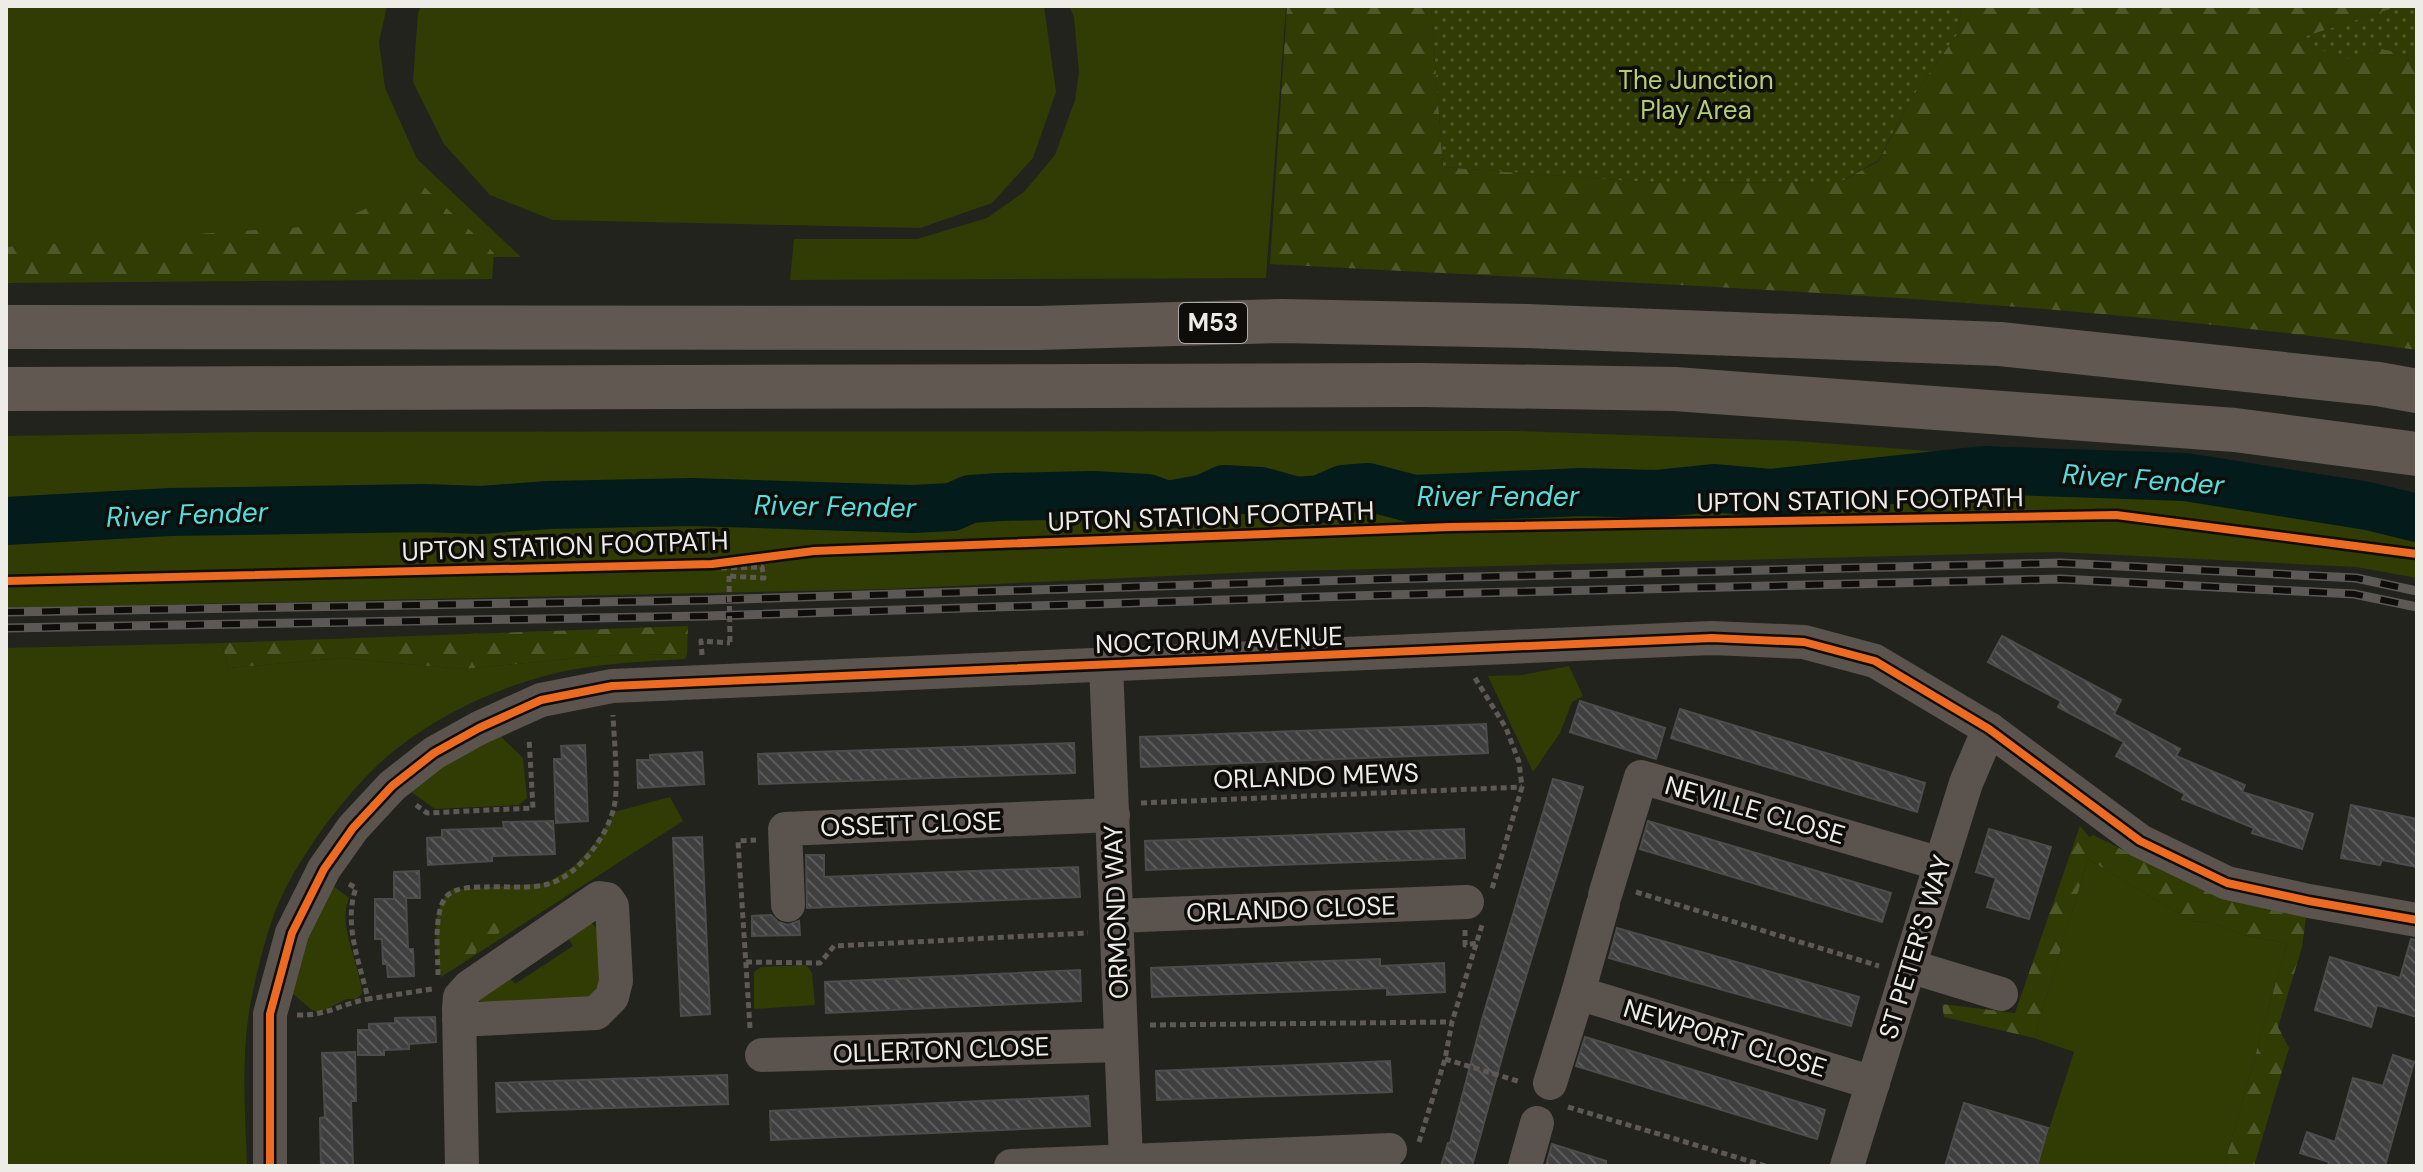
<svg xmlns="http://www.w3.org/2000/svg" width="2423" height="1172" viewBox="0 0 2423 1172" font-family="'DM Sans',sans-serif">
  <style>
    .green { fill: #303c04 }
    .forest { fill: url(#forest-firs) }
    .park { fill: url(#park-dots) }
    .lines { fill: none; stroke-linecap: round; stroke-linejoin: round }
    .river { stroke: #031b1a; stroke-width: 48 }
    .building { fill: url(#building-back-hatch); stroke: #4d4c4c; stroke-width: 2 }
    .path { stroke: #5e5955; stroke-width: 5; stroke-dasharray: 6 4; stroke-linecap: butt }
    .minor { stroke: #5a534e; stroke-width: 34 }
    .highway { stroke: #615951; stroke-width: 44 }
    .rail-casing { stroke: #5c5955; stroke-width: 9 }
    .rail { stroke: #0e0d09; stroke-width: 6; stroke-dasharray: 18; stroke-linecap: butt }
    .path-bridge { stroke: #5e5955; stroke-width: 5; stroke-dasharray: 6 4; stroke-linecap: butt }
    .cycleway-casing { stroke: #0e0d09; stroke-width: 13 }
    .cycleway { stroke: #ed6a23; stroke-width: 8 }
    .labels { text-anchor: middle; stroke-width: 7; stroke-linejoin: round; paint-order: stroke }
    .shield { fill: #0e0d09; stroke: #aaa9a4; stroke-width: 2 }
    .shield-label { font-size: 24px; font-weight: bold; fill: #edece6 }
    .park-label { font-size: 26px; fill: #b4ce75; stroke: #0e0d09 }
    .street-label { font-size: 26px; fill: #edece6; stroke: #0e0d09 }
    .water-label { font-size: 28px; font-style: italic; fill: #53dfdf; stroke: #0e0d09 }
  </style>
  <defs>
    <pattern id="forest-firs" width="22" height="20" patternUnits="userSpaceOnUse" patternTransform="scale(2)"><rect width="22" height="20" fill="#303c04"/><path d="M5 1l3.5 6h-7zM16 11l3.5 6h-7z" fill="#4e5829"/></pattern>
    <pattern id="park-dots" width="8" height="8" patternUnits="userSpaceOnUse" patternTransform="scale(2)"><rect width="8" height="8" fill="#303c04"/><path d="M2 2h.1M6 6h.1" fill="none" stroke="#4e5829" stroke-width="1.8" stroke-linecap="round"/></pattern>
    <pattern id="building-back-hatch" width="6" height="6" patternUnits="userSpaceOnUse" patternTransform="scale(2)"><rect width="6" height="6" fill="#403f3f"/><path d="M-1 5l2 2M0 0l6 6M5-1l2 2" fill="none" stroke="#5c5b5b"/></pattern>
  </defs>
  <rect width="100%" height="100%" fill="#23231e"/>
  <g class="green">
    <path d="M 6,6 L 387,6 L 379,42 L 385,88 L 417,159 L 521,257 L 6,253 Z"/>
    <path d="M 421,6 L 1044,6 L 1056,92 L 1033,158 L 992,203 L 920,228 L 553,220 L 490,195 L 444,144 L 413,82 L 418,13 Z"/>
    <path d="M 1069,6 L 1286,6 L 1266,278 L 790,280 L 794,239 L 917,239 L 987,218 L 1024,192 L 1055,155 L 1075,100 L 1079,72 L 1074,17 Z"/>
    <path d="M 1518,431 L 1796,441 L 2191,471 L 2417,502 L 2417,578 L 2356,567 L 2057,552 L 1254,572 L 888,589 L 6,608 L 6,436 L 253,432 Z"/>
    <path d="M 222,643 L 228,668 L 341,658 L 463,669 L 600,656 L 687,654 L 685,659 C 640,662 596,663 552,674 C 496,688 441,714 395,750 C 354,782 303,850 281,898 C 269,922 259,964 253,991 C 240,1047 245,1109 247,1166 L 6,1166 L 6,648 Z"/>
    <path d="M 1569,666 L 1583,696 L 1572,702 L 1560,733 L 1533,772 L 1488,676 L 1523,675 Z"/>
    <path d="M 497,733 L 523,758 L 527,798 L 519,805 L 435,809 L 407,789 Z"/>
    <path d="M 670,797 L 683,821 L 441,977 C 437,950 428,910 451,890 L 547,883 L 574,866 L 598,840 L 614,812 Z"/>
    <path d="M 2088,859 L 2192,921 L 2214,923 L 2243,935 L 2287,943 L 2224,1166 L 2037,1166 L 2074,1052 L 2034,1038 Z"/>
    <path d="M 328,882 L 349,898 C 337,926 360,964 362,994 L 356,999 L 346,999 L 321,1012 L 312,1010 L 286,988 Z"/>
    <path d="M 584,920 L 594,925 L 599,931 L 602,977 L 597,991 L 582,1002 L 482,1003 L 476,997 L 503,969 L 515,984 L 573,946 L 563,930 Z"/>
    <path d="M 806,965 L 812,973 L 815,1005 L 754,1009 L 754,972 L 761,967 Z"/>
  </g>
  <g class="forest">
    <path d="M 1287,6 L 1431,6 L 1443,167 L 1657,183 L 1840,182 L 1879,161 L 1908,103 L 1958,33 L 1961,6 L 2400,6 L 2295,40 L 2347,58 L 2379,48 L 2417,58 L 2417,350 C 2037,296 1653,285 1270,264 Z"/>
    <path d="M 420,183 L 494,253 L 492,279 L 6,283 L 6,247 L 331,225 Z"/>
    <path d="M 688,626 L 687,654 L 600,656 L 463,669 L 341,658 L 228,668 L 222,643 Z"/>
    <path d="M 2080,826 L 2089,837 L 2093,835 L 2204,890 L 2306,917 L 2302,947 L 2278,1027 L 2289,1048 L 2254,1166 L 2224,1166 L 2287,943 L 2243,935 L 2214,923 L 2192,921 L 2088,859 L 2034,1038 L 1944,1017 L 1942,1004 L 2015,1013 Z"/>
    <path d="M 479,920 L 498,924 L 501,930 L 488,947 L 479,944 L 475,955 L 465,957 L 456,942 L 473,931 Z"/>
  </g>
  <g class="park">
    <path d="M 1431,6 L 1961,6 L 1958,33 L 1908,103 L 1879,160 L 1840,182 L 1657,183 L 1443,167 Z"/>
    <path d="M 2400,6 L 2417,6 L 2417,58 L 2379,48 L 2347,59 L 2294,40 Z"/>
  </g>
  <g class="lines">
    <path class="river" d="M 6,521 L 170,512 L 425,508 L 481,510 L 548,505 L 692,502 L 912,509 L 952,507 L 970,499 L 999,497 L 1093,495 L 1147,498 L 1167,505 L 1205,498 L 1224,489 L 1261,491 L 1297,501 L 1320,499 L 1343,489 L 1368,487 L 1414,499 L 1582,492 L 1655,494 L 1713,488 L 1770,493 L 1983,470 L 2185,477 L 2368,506 L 2417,518"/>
  </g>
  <g class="building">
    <path d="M 2002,636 L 2121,700 L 2114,714 L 2180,749 L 2176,756 L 2245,785 L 2242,792 L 2313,814 L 2302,849 L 2252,833 L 2254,828 L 2182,799 L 2185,794 L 2116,756 L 2124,742 L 2058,707 L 2061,701 L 1988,662 Z"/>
    <path d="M 1580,701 L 1665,728 L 1656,759 L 1570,732 Z"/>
    <path d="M 1680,709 L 1925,783 L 1917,812 L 1671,738 Z"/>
    <path d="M 1486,724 L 1488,753 L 1141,767 L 1140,737 Z"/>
    <path d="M 1074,743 L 1075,773 L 759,784 L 758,754 Z"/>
    <path d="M 585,745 L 588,821 L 556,823 L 554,759 L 562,759 L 561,746 Z"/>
    <path d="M 702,752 L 704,784 L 638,788 L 637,760 L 650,760 L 650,755 Z"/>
    <path d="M 1553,779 L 1583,787 L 1572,825 L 1509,1032 L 1472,1166 L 1441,1166 L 1448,1143 L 1450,1143 L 1483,1016 Z"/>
    <path d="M 2351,805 L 2417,819 L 2417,867 L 2382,860 L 2380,865 L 2341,858 Z"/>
    <path d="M 553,821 L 555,854 L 492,856 L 492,861 L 428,865 L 427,838 L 442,837 L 442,830 L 504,828 L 503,822 Z"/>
    <path d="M 1648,821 L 1891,893 L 1882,922 L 1640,849 Z"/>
    <path d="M 1464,829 L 1465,858 L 1146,870 L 1145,841 Z"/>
    <path d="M 1989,829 L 2051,847 L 2029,919 L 1987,907 L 1996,878 L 1976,872 Z"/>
    <path d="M 702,837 L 710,1014 L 681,1016 L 673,838 Z"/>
    <path d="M 806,855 L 824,855 L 824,877 L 1078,867 L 1080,897 L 807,908 Z"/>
    <path d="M 419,871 L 420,898 L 406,898 L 408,949 L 413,949 L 414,976 L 388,977 L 387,964 L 383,964 L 382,939 L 375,939 L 375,899 L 394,899 L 394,872 Z"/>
    <path d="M 771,915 L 778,922 L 788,925 L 799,921 L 800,935 L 752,936 L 752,916 Z"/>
    <path d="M 1617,928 L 1859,997 L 1851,1026 L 1609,958 Z"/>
    <path d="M 2411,939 L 2417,940 L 2417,1017 L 2377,1005 L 2371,1027 L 2315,1010 L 2330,957 L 2400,978 Z"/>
    <path d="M 1380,959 L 1380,966 L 1444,963 L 1445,992 L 1387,995 L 1387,988 L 1152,997 L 1151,968 Z"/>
    <path d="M 1080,970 L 1081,1001 L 826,1013 L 825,982 Z"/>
    <path d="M 435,1017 L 436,1042 L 409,1044 L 409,1049 L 384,1050 L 384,1055 L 358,1055 L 358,1030 L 369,1030 L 369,1024 L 395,1023 L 395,1018 Z"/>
    <path d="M 1585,1037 L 1825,1110 L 1817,1139 L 1576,1066 Z"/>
    <path d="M 355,1052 L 356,1101 L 351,1101 L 353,1166 L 321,1166 L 320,1118 L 325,1117 L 322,1053 Z"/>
    <path d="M 2393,1055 L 2414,1062 L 2385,1166 L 2328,1166 L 2329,1162 L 2300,1153 L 2307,1132 L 2335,1142 L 2353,1078 L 2383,1086 Z"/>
    <path d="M 1390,1061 L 1392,1092 L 1157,1100 L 1156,1071 Z"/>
    <path d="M 727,1075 L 728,1104 L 497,1112 L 496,1083 Z"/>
    <path d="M 1088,1096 L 1090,1126 L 771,1140 L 770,1111 Z"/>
    <path d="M 1964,1103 L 2048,1128 L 2037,1166 L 1945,1166 Z"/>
    <path d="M 1552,1144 L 1606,1161 L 1606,1166 L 1546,1166 Z"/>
  </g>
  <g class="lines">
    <g class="path">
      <path d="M 712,564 L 720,568 L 762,567 L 764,578 L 729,576"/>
      <path d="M 702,655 L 701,641 L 730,643"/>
      <path d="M 1475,678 L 1506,728 L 1519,762 L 1522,787 L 1492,889"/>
      <path d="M 1141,803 L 1522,787"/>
      <path d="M 416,805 L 427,813 L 533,808 L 529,738"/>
      <path d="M 349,884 L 356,888 C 343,924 360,963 368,999 L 432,989"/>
      <path d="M 1636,892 L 1879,966"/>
      <path d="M 1465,930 L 1465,945 L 1477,943"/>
      <path d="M 746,962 L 820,963 L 834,946 L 1088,933"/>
      <path d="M 438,975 C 438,956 433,912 446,897 C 454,887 474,887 486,887 C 505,886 530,889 548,884 C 578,876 607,837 614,807 C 619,788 614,738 613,715"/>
      <path d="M 297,1015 C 326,1016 341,1004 368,999"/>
      <path d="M 1150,1025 L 1452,1022"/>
      <path d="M 750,1028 L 738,841 L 756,840"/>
      <path d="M 1445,1059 L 1521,1082"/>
      <path d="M 1568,1107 L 1766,1166"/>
      <path d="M 1419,1142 L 1445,1059 L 1452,1022 L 1482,925"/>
    </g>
    <g class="minor">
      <path d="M 1106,664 L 1126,1160"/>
      <path d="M 1605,895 L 1641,777 L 1941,864"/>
      <path d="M 788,905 L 785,829 L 1113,815"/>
      <path d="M 1116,916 L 1467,902"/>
      <path d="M 1909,966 L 2001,994"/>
      <path d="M 1578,993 L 1603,904"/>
      <path d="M 459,1020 L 596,1013 L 612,997 L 616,981 L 612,906 L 607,899 L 599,898 L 469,987 L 460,997 L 459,1008 L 462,1166"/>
      <path d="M 762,1055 L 1121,1045"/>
      <path d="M 1550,1083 L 1578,993 L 1873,1083"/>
      <path d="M 270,1166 L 270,1014 L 292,933 L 324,869 L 353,828 L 392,786 L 434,753 L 479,728 L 541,700 L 612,686 L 1712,638 L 1804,642 L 1875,661 L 1989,729 L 2140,841 L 2227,883 L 2309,901 L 2417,920"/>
      <path d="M 1011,1166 L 1390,1150"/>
      <path d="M 1525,1166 L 1537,1123"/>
      <path d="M 1847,1166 L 1966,783 L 1989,729"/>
    </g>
    <g class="highway">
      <path d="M 6,327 L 1037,328 L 1282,321 L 1526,326 L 2000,344 L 2378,384 L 2417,391"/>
      <path d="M 6,389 L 1421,385 L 1675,389 L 2235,430 L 2417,454"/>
    </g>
    <defs>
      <g id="rail">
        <path d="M 6,612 L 707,600 L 1384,579 L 2060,563 L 2356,578 L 2417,591"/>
        <path d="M 6,628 L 707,616 L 1384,595 L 2060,579 L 2354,594 L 2417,607"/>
      </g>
    </defs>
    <use href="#rail" class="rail-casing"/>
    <use href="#rail" class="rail"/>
    <path class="path-bridge" d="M 729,576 L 730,643"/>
    <defs>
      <g id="cycleway">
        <path d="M 6,581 L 712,564 L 814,551 L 1450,527 L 2116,515 L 2417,554"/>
        <path d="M 270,1166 L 270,1014 L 292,933 L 324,869 L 353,828 L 392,786 L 434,753 L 479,728 L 541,700 L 612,686 L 1712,638 L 1804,642 L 1875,661 L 1989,729 L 2140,841 L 2227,883 L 2309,901 L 2417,920"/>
      </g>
    </defs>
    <use href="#cycleway" class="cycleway-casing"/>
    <use href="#cycleway" class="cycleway"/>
  </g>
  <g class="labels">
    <rect class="shield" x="1179" y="303" width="68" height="40" rx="6"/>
    <g class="shield-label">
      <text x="1213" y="331">M53</text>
    </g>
    <g class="park-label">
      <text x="1696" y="89">The Junction<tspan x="1696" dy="30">Play Area</tspan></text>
    </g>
    <g class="street-label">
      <text transform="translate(1860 500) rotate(-1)" y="9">UPTON STATION FOOTPATH</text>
      <text transform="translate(1211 516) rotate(-2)" y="9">UPTON STATION FOOTPATH</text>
      <text transform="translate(565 546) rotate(-2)" y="9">UPTON STATION FOOTPATH</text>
      <text transform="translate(1219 640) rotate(-2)" y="9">NOCTORUM AVENUE</text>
      <text transform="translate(1316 776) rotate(-2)" y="9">ORLANDO MEWS</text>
      <text transform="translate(1755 810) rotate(16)" y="9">NEVILLE CLOSE</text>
      <text transform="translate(911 824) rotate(-2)" y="9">OSSETT CLOSE</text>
      <text transform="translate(1291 909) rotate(-2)" y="9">ORLANDO CLOSE</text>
      <text transform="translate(1116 912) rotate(-92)" y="9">ORMOND WAY</text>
      <text transform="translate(1915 947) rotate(-73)" y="9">ST PETER'S WAY</text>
      <text transform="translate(1725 1038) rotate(17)" y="9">NEWPORT CLOSE</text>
      <text transform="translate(941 1050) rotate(-2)" y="9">OLLERTON CLOSE</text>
    </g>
    <g class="water-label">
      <text transform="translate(2143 479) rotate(4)" y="10">River Fender</text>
      <text x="1498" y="506">River Fender</text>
      <text transform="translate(835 506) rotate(1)" y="10">River Fender</text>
      <text transform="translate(187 514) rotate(-2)" y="10">River Fender</text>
    </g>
  </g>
  <rect width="2423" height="1172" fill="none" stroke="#edece6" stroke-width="16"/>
</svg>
